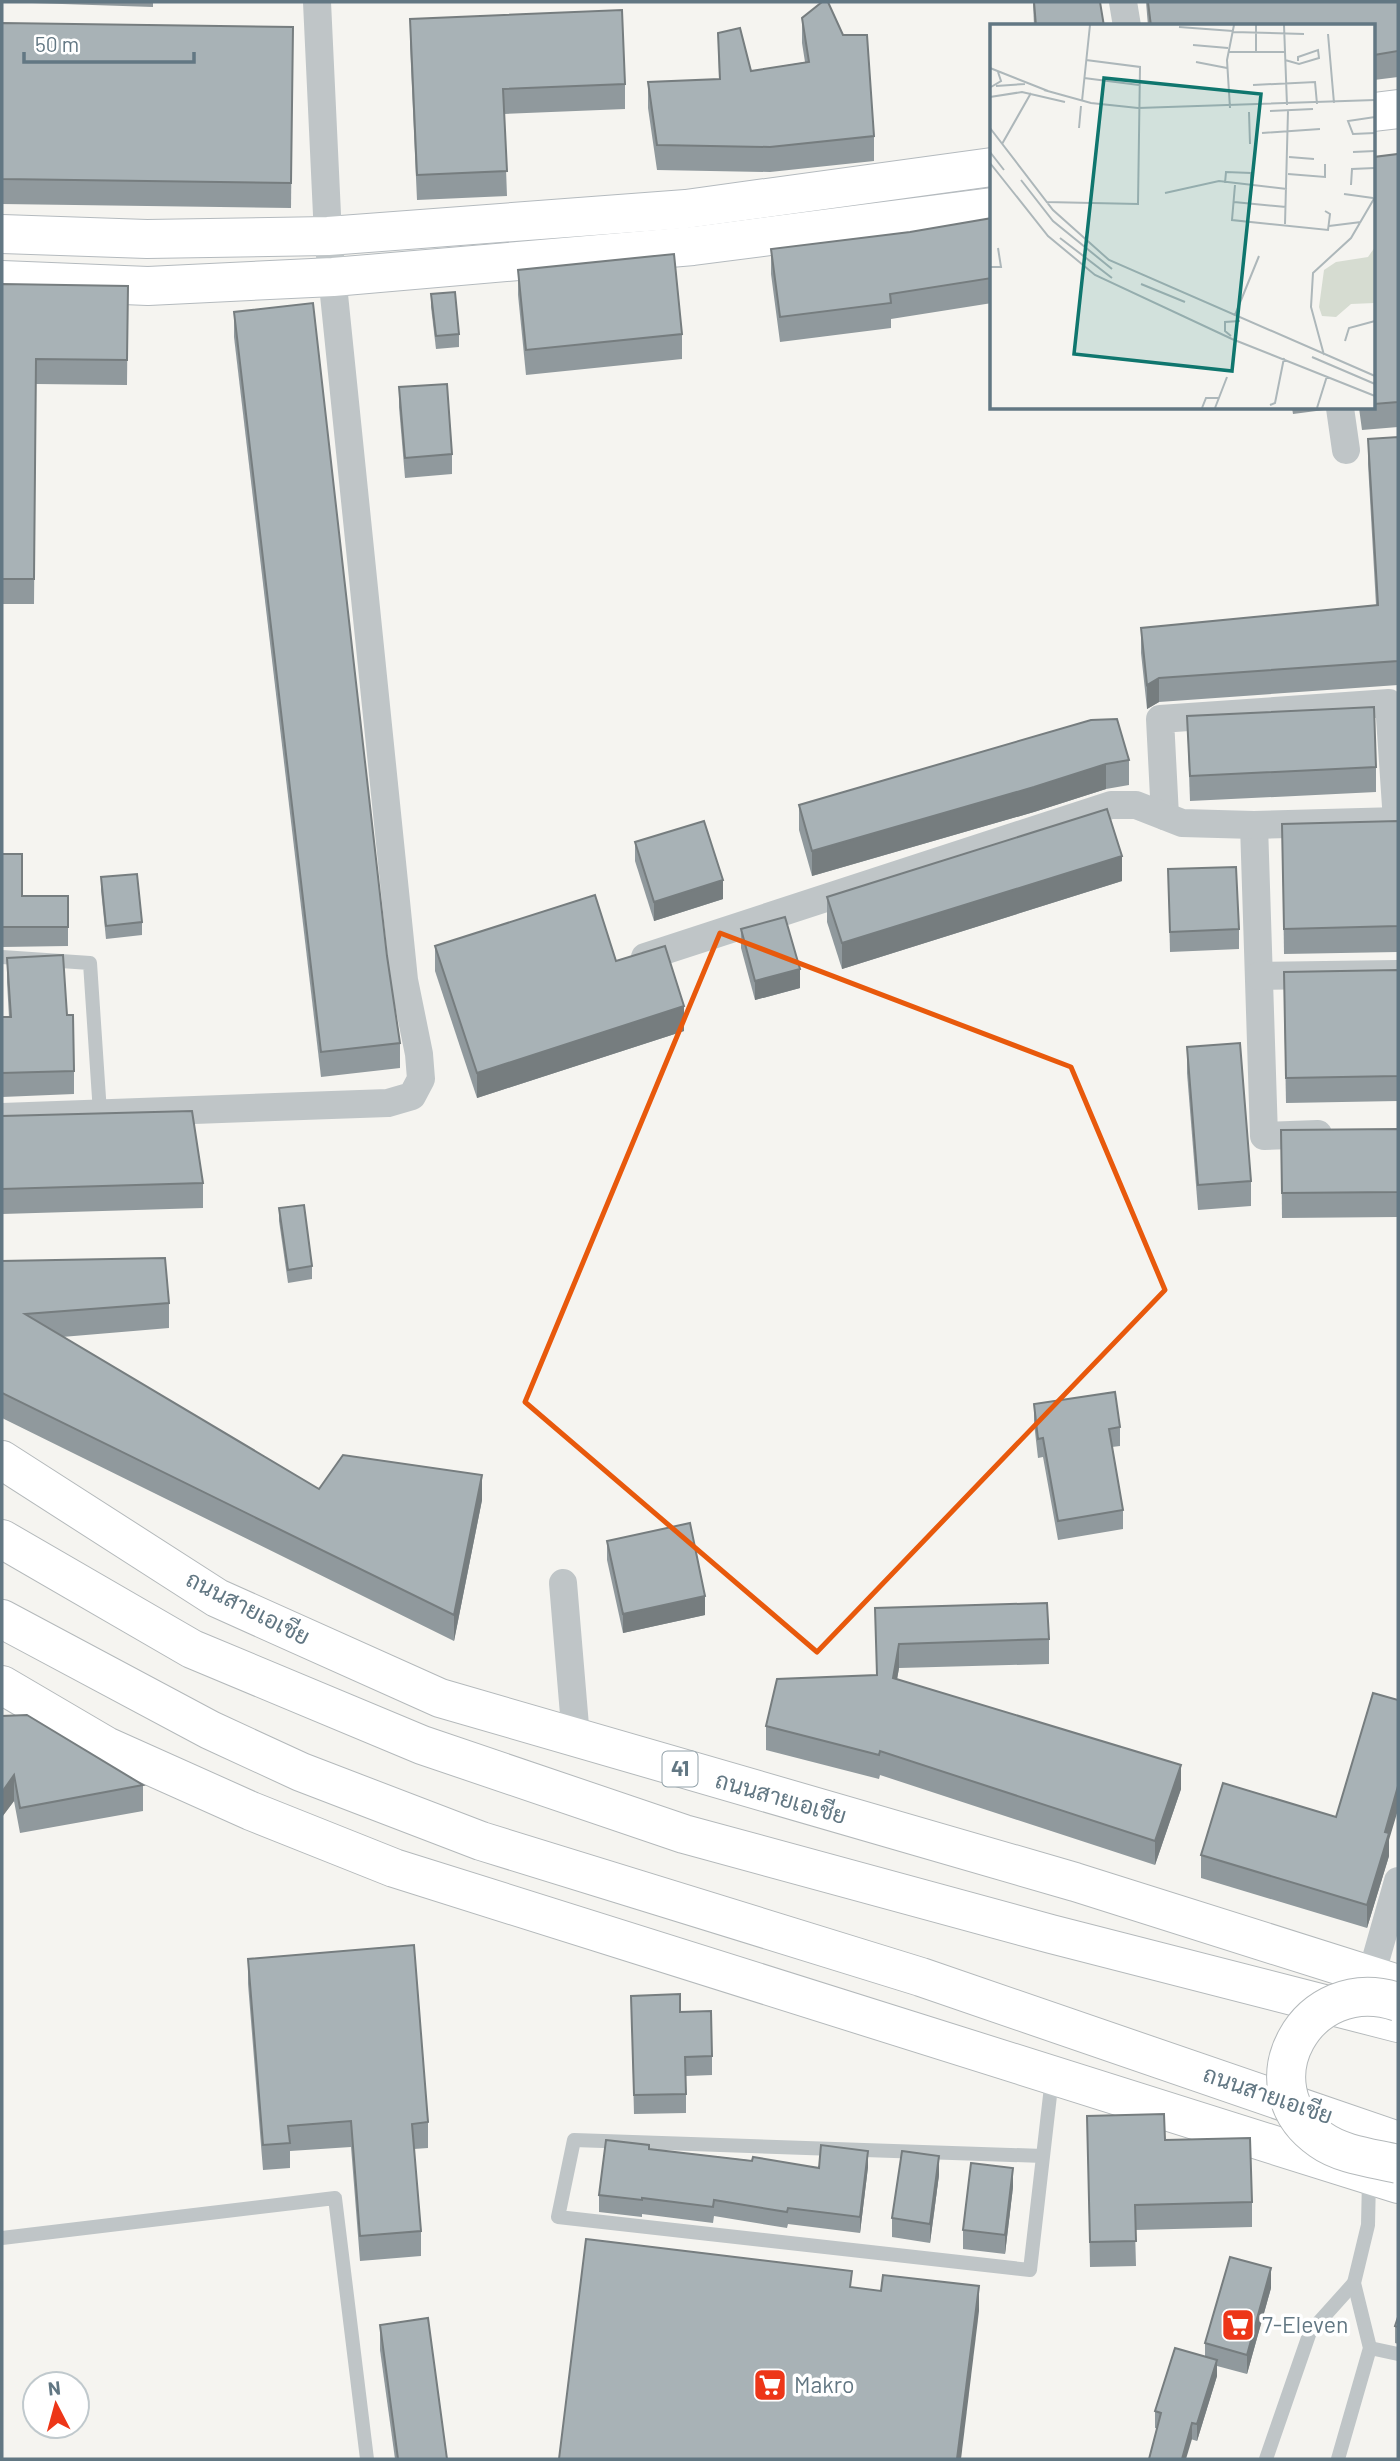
<svg xmlns="http://www.w3.org/2000/svg" width="1400" height="2461" viewBox="0 0 1400 2461" font-family="Barlow,Sarabun,sans-serif">
  <style>
    .lines { fill: none; stroke-linecap: round; stroke-linejoin: round }
    .secondary-casing { stroke: #b4babe; stroke-width: 40 }
    .trunk-casing { stroke: #b4b9bb; stroke-width: 40 }
    .service { stroke: #bfc5c7; stroke-width: 14 }
    .minor { stroke: #bfc5c7; stroke-width: 28 }
    .secondary { stroke: #fff; stroke-width: 38 }
    .trunk { stroke: #fff; stroke-width: 38 }
    .trunk-bridge-casing { stroke: #b4b9bb; stroke-width: 40; stroke-linecap: butt }
    .trunk-bridge { stroke: #fff; stroke-width: 38 }
    .wall { fill: #90999d }
    .shaded-wall { fill: #767d7f }
    .building { fill: #a8b2b6; stroke: #767d7f; stroke-width: 2 }
    .marked { fill: none; stroke: #e8590c; stroke-width: 5; stroke-linejoin: round }
    .labels { text-anchor: middle; stroke-width: 7; stroke-linejoin: round; paint-order: stroke }
    .shield { fill: #fff; stroke: #91a0a8; stroke-width: 2 }
    .shield-label { font-size: 21px; font-weight: bold; fill: #627783 }
    .street-label { font-size: 23px; fill: #627783; stroke: #fff }
    .poi-label { font-size: 23px; fill: #627783; stroke: #fff; text-anchor: start }
    .inset-road { fill: none; stroke: #adb7ba; stroke-width: 2 }
    .view { fill: #0f766e; fill-opacity: 0.15; stroke: #0f766e; stroke-width: 3.5 }
    .inset-edge { fill: none; stroke: #627783; stroke-width: 3.5 }
  </style>
  <rect width="100%" height="100%" fill="#f5f4f0"/>
  <g class="lines">
    <defs>
      <g id="secondary">
        <path d="M 1374,112 L 1398,109"/>
        <path d="M 2,234 L 147,239 L 328,236 L 686,209 L 992,167"/>
        <path d="M 2,280 L 148,286 L 333,277 L 693,246 L 992,207"/>
      </g>
      <g id="trunk">
        <path d="M 2,1460 L 217,1598 L 440,1698 L 1075,1882 L 1398,1984"/>
        <path d="M 2,1539 L 192,1649 L 422,1745 L 684,1834 L 1051,1934 L 1398,2023"/>
        <path d="M 2,1619 L 210,1730 L 301,1772 L 481,1841 L 921,1977 L 1398,2141"/>
        <path d="M 2,1685 L 106,1746 L 251,1811 L 394,1868 L 1398,2184"/>
      </g>
    </defs>
    <use href="#secondary" class="secondary-casing"/>
    <use href="#trunk" class="trunk-casing"/>
    <g class="service">
      <path d="M 2,957 L 90,963 L 100,1113"/>
      <path d="M 1043,2156 L 574,2140 L 558,2217 L 1030,2270 L 1052,2078"/>
      <path d="M 2,2238 L 335,2198 L 367,2459"/>
      <path d="M 1370,2348 L 1398,2354"/>
      <path d="M 1266,2459 L 1310,2332 L 1354,2283"/>
      <path d="M 1338,2459 L 1370,2348 L 1354,2283 L 1368,2225 L 1369,2179"/>
    </g>
    <g class="minor">
      <path d="M 1123,2 L 1127,26"/>
      <path d="M 1340,408 L 1346,450"/>
      <path d="M 1165,816 L 1160,719 L 1389,703 L 1397,821"/>
      <path d="M 1254,825 L 1264,1136 L 1318,1134"/>
      <path d="M 645,957 L 1111,805 L 1136,805 L 1182,823 L 1254,825 L 1398,821"/>
      <path d="M 1259,976 L 1398,974"/>
      <path d="M 2,1117 L 388,1103 L 412,1096 L 421,1079 L 419,1054 L 404,980 L 328,236 L 317,2"/>
      <path d="M 563,1583 L 576,1738"/>
      <path d="M 1371,1976 L 1398,1881"/>
    </g>
    <use href="#secondary" class="secondary"/>
    <use href="#trunk" class="trunk"/>
    <defs>
      <path id="trunk-bridge" d="M 1398,2002 C 1306,1971 1244,2087 1321,2140 C 1342,2155 1373,2158 1398,2164"/>
    </defs>
    <use href="#trunk-bridge" class="trunk-bridge-casing"/>
    <use href="#trunk-bridge" class="trunk-bridge"/>
  </g>
  <g class="wall">
    <path d="M 2,2 L 153,2 L 153,7 Z"/>
    <path d="M 1033,2 L 1100,2 L 1104,26 L 1034,26 Z"/>
    <path d="M 1146,2 L 1398,2 L 1398,77 L 1374,80 L 1374,26 L 1148,26 Z"/>
    <path d="M 802,18 L 874,136 L 874,161 L 770,172 L 657,170 L 648,108 L 648,82 L 719,79 L 718,33 L 751,71 L 805,62 L 802,43 Z"/>
    <path d="M 410,19 L 625,84 L 625,109 L 504,114 L 507,196 L 417,200 L 410,44 Z"/>
    <path d="M 2,23 L 293,27 L 291,208 L 2,204 Z"/>
    <path d="M 1398,154 L 1398,427 L 1362,430 L 1359,408 L 1374,408 L 1374,157 Z"/>
    <path d="M 992,218 L 992,303 L 891,319 L 891,328 L 780,342 L 771,274 L 771,249 L 910,232 Z"/>
    <path d="M 518,270 L 682,334 L 682,359 L 526,375 L 518,295 Z"/>
    <path d="M 2,284 L 128,286 L 127,385 L 36,384 L 34,604 L 2,604 Z"/>
    <path d="M 431,294 L 459,334 L 459,347 L 436,349 L 431,307 Z"/>
    <path d="M 234,312 L 387,956 L 400,1043 L 400,1068 L 321,1077 L 234,337 Z"/>
    <path d="M 399,387 L 452,454 L 452,474 L 405,478 L 399,407 Z"/>
    <path d="M 1292,408 L 1324,408 L 1324,410 L 1293,414 Z"/>
    <path d="M 1398,437 L 1398,685 L 1159,702 L 1147,709 L 1141,653 L 1141,628 L 1376,605 L 1368,464 L 1368,439 Z"/>
    <path d="M 1187,716 L 1376,767 L 1376,792 L 1190,801 Z"/>
    <path d="M 1129,760 L 1129,785 L 1106,789 L 1034,812 L 812,876 L 799,830 L 799,805 Z"/>
    <path d="M 1398,821 L 1398,952 L 1284,954 L 1282,824 Z"/>
    <path d="M 635,842 L 723,899 L 654,921 L 635,861 Z"/>
    <path d="M 2,854 L 22,896 L 68,896 L 68,946 L 2,947 Z"/>
    <path d="M 1168,869 L 1239,929 L 1239,949 L 1170,952 Z"/>
    <path d="M 101,877 L 142,922 L 142,935 L 106,939 L 101,890 Z"/>
    <path d="M 1122,881 L 842,969 L 827,922 L 827,897 Z"/>
    <path d="M 741,929 L 800,988 L 755,1000 L 741,948 Z"/>
    <path d="M 435,946 L 616,961 L 684,1031 L 477,1098 L 435,971 Z"/>
    <path d="M 7,958 L 67,1015 L 74,1071 L 74,1094 L 2,1097 L 2,1017 L 9,1017 L 7,982 Z"/>
    <path d="M 1398,970 L 1398,1101 L 1286,1103 L 1284,998 Z"/>
    <path d="M 1187,1047 L 1251,1181 L 1251,1206 L 1198,1210 L 1187,1073 Z"/>
    <path d="M 2,1116 L 203,1183 L 203,1208 L 2,1214 Z"/>
    <path d="M 1398,1129 L 1398,1217 L 1282,1218 L 1281,1130 Z"/>
    <path d="M 279,1208 L 312,1266 L 312,1279 L 288,1283 L 279,1221 Z"/>
    <path d="M 2,1261 L 169,1303 L 169,1328 L 62,1337 L 319,1489 L 482,1500 L 454,1641 L 2,1418 Z"/>
    <path d="M 1034,1404 L 1120,1427 L 1120,1446 L 1112,1447 L 1123,1510 L 1123,1529 L 1058,1540 L 1043,1457 L 1038,1458 L 1034,1423 Z"/>
    <path d="M 607,1541 L 705,1615 L 623,1633 L 607,1560 Z"/>
    <path d="M 875,1608 L 1049,1639 L 1049,1664 L 899,1668 L 897,1679 L 1181,1789 L 1155,1865 L 880,1775 L 879,1779 L 766,1750 L 766,1726 L 877,1675 Z"/>
    <path d="M 2,1716 L 143,1785 L 143,1811 L 20,1833 L 14,1801 L 2,1817 Z"/>
    <path d="M 1389,1840 L 1389,1856 L 1367,1928 L 1201,1878 L 1201,1855 Z"/>
    <path d="M 248,1959 L 428,2122 L 428,2148 L 414,2149 L 421,2231 L 421,2256 L 360,2261 L 351,2147 L 290,2151 L 290,2168 L 263,2170 L 248,1984 Z"/>
    <path d="M 631,1996 L 680,2012 L 712,2056 L 712,2075 L 686,2076 L 686,2113 L 634,2114 Z"/>
    <path d="M 1087,2116 L 1165,2140 L 1252,2202 L 1252,2227 L 1135,2230 L 1136,2266 L 1090,2267 Z"/>
    <path d="M 649,2149 L 819,2168 L 868,2167 L 860,2233 L 788,2224 L 787,2228 L 714,2216 L 713,2223 L 642,2214 L 642,2217 L 599,2212 L 599,2195 Z"/>
    <path d="M 939,2175 L 930,2243 L 892,2237 L 892,2218 Z"/>
    <path d="M 1013,2187 L 1005,2254 L 963,2249 L 963,2230 Z"/>
    <path d="M 1271,2288 L 1247,2374 L 1217,2366 L 1217,2376 L 1197,2441 L 1155,2428 L 1155,2411 L 1205,2357 L 1205,2343 Z"/>
    <path d="M 1398,2317 L 1398,2344 L 1395,2343 L 1395,2326 Z"/>
    <path d="M 380,2325 L 447,2459 L 395,2459 L 380,2350 Z"/>
  </g>
  <g class="shaded-wall">
    <path d="M 1159,678 L 1159,702 L 1147,709 L 1147,685 Z"/>
    <path d="M 1106,764 L 1106,789 L 1034,812 L 812,876 L 812,851 Z"/>
    <path d="M 1122,856 L 1122,881 L 842,969 L 842,943 Z"/>
    <path d="M 723,880 L 723,899 L 654,921 L 654,902 Z"/>
    <path d="M 800,969 L 800,988 L 755,1000 L 755,981 Z"/>
    <path d="M 684,1006 L 684,1031 L 477,1098 L 477,1073 Z"/>
    <path d="M 482,1475 L 482,1500 L 454,1641 L 454,1615 Z"/>
    <path d="M 705,1596 L 705,1615 L 623,1633 L 623,1614 Z"/>
    <path d="M 899,1644 L 899,1668 L 893,1702 L 893,1678 Z"/>
    <path d="M 1181,1765 L 1181,1789 L 1155,1865 L 1155,1841 Z"/>
    <path d="M 14,1775 L 14,1801 L 2,1817 L 2,1792 Z"/>
    <path d="M 1398,1786 L 1398,1810 L 1389,1840 L 1389,1856 L 1367,1928 L 1367,1905 L 1385,1832 Z"/>
    <path d="M 868,2151 L 868,2167 L 860,2233 L 860,2217 Z"/>
    <path d="M 939,2156 L 939,2175 L 930,2243 L 930,2224 Z"/>
    <path d="M 1013,2168 L 1013,2187 L 1005,2254 L 1005,2235 Z"/>
    <path d="M 1271,2268 L 1271,2288 L 1247,2374 L 1247,2355 Z"/>
    <path d="M 979,2286 L 979,2311 L 961,2459 L 957,2459 Z"/>
    <path d="M 1217,2360 L 1217,2376 L 1197,2441 L 1197,2424 Z"/>
    <path d="M 1192,2423 L 1192,2439 L 1186,2459 L 1182,2459 Z"/>
  </g>
  <g class="building">
    <path d="M 822,2 L 828,2 L 843,35 L 867,35 L 874,136 L 770,147 L 657,145 L 648,82 L 720,79 L 718,33 L 740,28 L 751,71 L 809,62 L 802,18 Z"/>
    <path d="M 1034,2 L 1100,2 L 1104,26 L 1036,26 Z"/>
    <path d="M 1148,2 L 1398,2 L 1398,51 L 1374,55 L 1374,26 L 1151,26 Z"/>
    <path d="M 622,10 L 625,84 L 503,89 L 507,171 L 417,175 L 410,19 Z"/>
    <path d="M 2,23 L 293,27 L 291,183 L 2,179 Z"/>
    <path d="M 1398,154 L 1398,402 L 1374,404 L 1374,157 Z"/>
    <path d="M 992,218 L 992,278 L 890,294 L 891,303 L 780,317 L 771,249 L 910,232 Z"/>
    <path d="M 674,254 L 682,334 L 526,350 L 518,270 Z"/>
    <path d="M 2,284 L 128,286 L 127,360 L 36,359 L 34,579 L 2,579 Z"/>
    <path d="M 455,292 L 459,334 L 436,336 L 431,294 Z"/>
    <path d="M 313,303 L 387,956 L 400,1043 L 321,1052 L 234,312 Z"/>
    <path d="M 447,384 L 452,454 L 405,458 L 399,387 Z"/>
    <path d="M 1398,437 L 1398,661 L 1159,678 L 1147,685 L 1141,628 L 1378,605 L 1368,439 Z"/>
    <path d="M 1374,707 L 1376,767 L 1190,776 L 1187,716 Z"/>
    <path d="M 1117,719 L 1129,760 L 1106,764 L 1034,787 L 812,851 L 799,805 L 1091,720 Z"/>
    <path d="M 1107,809 L 1122,856 L 842,943 L 827,897 Z"/>
    <path d="M 704,821 L 723,880 L 654,902 L 635,842 Z"/>
    <path d="M 1398,821 L 1398,926 L 1284,929 L 1282,824 Z"/>
    <path d="M 2,854 L 22,854 L 22,896 L 68,896 L 68,927 L 2,927 Z"/>
    <path d="M 1236,867 L 1239,929 L 1170,932 L 1168,869 Z"/>
    <path d="M 137,874 L 142,922 L 106,926 L 101,877 Z"/>
    <path d="M 595,895 L 616,961 L 665,946 L 684,1006 L 477,1073 L 435,946 Z"/>
    <path d="M 785,917 L 800,969 L 755,981 L 741,929 Z"/>
    <path d="M 63,955 L 67,1015 L 73,1015 L 74,1071 L 2,1073 L 2,1017 L 11,1017 L 7,958 Z"/>
    <path d="M 1398,970 L 1398,1076 L 1286,1078 L 1284,972 Z"/>
    <path d="M 1240,1043 L 1251,1181 L 1198,1185 L 1187,1047 Z"/>
    <path d="M 192,1111 L 203,1183 L 2,1189 L 2,1116 Z"/>
    <path d="M 1398,1129 L 1398,1192 L 1282,1193 L 1281,1130 Z"/>
    <path d="M 304,1205 L 312,1266 L 288,1270 L 279,1208 Z"/>
    <path d="M 165,1258 L 169,1303 L 25,1314 L 319,1489 L 343,1455 L 482,1475 L 454,1615 L 2,1393 L 2,1261 Z"/>
    <path d="M 1115,1392 L 1120,1427 L 1109,1429 L 1123,1510 L 1058,1521 L 1043,1438 L 1038,1439 L 1034,1404 Z"/>
    <path d="M 690,1523 L 705,1596 L 623,1614 L 607,1541 Z"/>
    <path d="M 1047,1603 L 1049,1639 L 899,1644 L 893,1678 L 1181,1765 L 1155,1841 L 880,1751 L 879,1755 L 766,1726 L 777,1679 L 877,1675 L 875,1608 Z"/>
    <path d="M 1373,1693 L 1398,1700 L 1398,1786 L 1385,1832 L 1389,1833 L 1367,1905 L 1201,1855 L 1223,1783 L 1336,1817 Z"/>
    <path d="M 27,1715 L 143,1785 L 20,1808 L 14,1775 L 2,1792 L 2,1716 Z"/>
    <path d="M 414,1945 L 428,2122 L 412,2124 L 421,2231 L 360,2236 L 351,2121 L 288,2126 L 290,2143 L 263,2145 L 248,1959 Z"/>
    <path d="M 680,1994 L 680,2012 L 711,2011 L 712,2056 L 685,2057 L 686,2094 L 634,2095 L 631,1996 Z"/>
    <path d="M 1164,2114 L 1165,2140 L 1250,2138 L 1252,2202 L 1135,2205 L 1136,2241 L 1090,2242 L 1087,2116 Z"/>
    <path d="M 606,2140 L 649,2145 L 649,2149 L 752,2161 L 753,2157 L 819,2168 L 821,2145 L 868,2151 L 860,2217 L 788,2208 L 787,2212 L 714,2200 L 713,2207 L 642,2198 L 642,2200 L 599,2195 Z"/>
    <path d="M 902,2151 L 939,2156 L 930,2224 L 892,2218 Z"/>
    <path d="M 971,2163 L 1013,2168 L 1005,2235 L 963,2230 Z"/>
    <path d="M 586,2239 L 852,2271 L 850,2287 L 881,2291 L 883,2275 L 979,2286 L 957,2459 L 559,2459 Z"/>
    <path d="M 1230,2257 L 1271,2268 L 1247,2355 L 1205,2343 Z"/>
    <path d="M 1398,2317 L 1398,2327 L 1395,2326 Z"/>
    <path d="M 428,2318 L 447,2459 L 398,2459 L 380,2325 Z"/>
    <path d="M 1175,2348 L 1217,2360 L 1197,2424 L 1192,2423 L 1182,2459 L 1149,2459 L 1161,2413 L 1155,2411 Z"/>
  </g>
  <path class="marked" d="M 720,933 L 1071,1067 L 1165,1290 L 817,1652 L 525,1402 Z"/>
  <defs>
    <symbol id="supermarket-square" viewBox="-11 -11 22 22"><rect x="-9" y="-9" width="18" height="18" rx="4" fill="#ed3618" stroke="#fff"/><path d="M-6-5.5h2.5l.6 2H6L4.5 2H-2.5L-4.4-4H-6ZM-1.5 3.2a1.3 1.3 0 1 0 .1 0ZM3 3.2a1.3 1.3 0 1 0 .1 0Z" fill="#fff"/></symbol>
  </defs>
  <g fill-rule="evenodd">
    <use href="#supermarket-square" x="1219" y="2306" width="38" height="38"/>
    <use href="#supermarket-square" x="751" y="2366" width="38" height="38"/>
  </g>
  <g class="labels">
    <rect class="shield" x="662.5" y="1751.5" width="35" height="35" rx="5"/>
    <g class="shield-label">
      <text x="680" y="1776">41</text>
    </g>
    <g class="street-label">
      <text transform="translate(248 1608) rotate(27)" y="8">ถนนสายเอเชีย</text>
      <text transform="translate(781 1798) rotate(16)" y="8">ถนนสายเอเชีย</text>
      <text transform="translate(1268 2095) rotate(19)" y="8">ถนนสายเอเชีย</text>
    </g>
    <g class="poi-label">
      <text x="1262" y="2333">7-Eleven</text>
      <text x="794" y="2393">Makro</text>
    </g>
  </g>
  <g transform="translate(990 24)">
    <rect width="385" height="385" fill="#f5f4f0"/>
    <path d="M 385,223 L 385,279 L 361,280 L 346,293 L 332,292 L 329,283 L 334,246 L 346,238 L 378,233 Z" fill="#d6dcd1"/>
    <path class="inset-road" d="M 266,1 L 266,28M 294,1 L 297,81M 189,3 L 243,7M 243,8 L 314,10M 338,10 L 344,79M 203,21 L 238,24M 238,28 L 295,28M 295,36 L 309,40 L 329,34 L 328,26 L 308,33 L 308,37M 206,38 L 237,44M 0,44 L 58,67M 94,54 L 149,61M 263,61 L 325,58 L 327,80M 6,62 L 35,60M 1,63 L 11,57 L 8,48M 54,66 L 101,79 L 148,84 L 385,76M 0,73 L 32,68 L 75,78M 92,77 L 100,1M 240,84 L 237,36 L 244,1M 280,87 L 323,85M 259,88 L 260,120M 385,93 L 358,97 L 363,110 L 385,109M 0,104 L 63,186 L 119,236 L 385,352M 89,104 L 91,82M 272,109 L 330,105M 12,120 L 41,69M 0,128 L 14,146M 363,128 L 385,127M 299,133 L 324,135M 0,139 L 58,212 L 105,251 L 242,315 L 385,372M 298,150 L 335,153 L 335,140M 31,156 L 63,197 L 122,245M 235,159 L 236,148 L 261,149 L 261,162M 245,161 L 242,196 L 338,206 L 340,190 L 335,187M 361,161 L 362,145 L 385,144M 175,169 L 229,157 L 297,165M 354,170 L 383,174M 56,178 L 148,180 L 150,43 L 96,36M 244,178 L 296,183M 295,200 L 298,87M 339,202 L 371,198M 70,214 L 122,254M 0,243 L 11,243 L 8,224M 151,260 L 195,278M 245,291 L 269,232M 241,312 L 235,307 L 235,298 L 250,297M 355,317 L 359,304 L 385,297M 334,331 L 321,283 L 323,249 L 361,214 L 385,173M 322,333 L 385,360M 280,381 L 285,379 L 294,334M 212,384 L 216,374 L 229,374M 225,384 L 237,353M 327,384 L 337,352"/>
    <path class="view" d="M 114,54 L 271,70 L 242,347 L 84,330 Z"/>
    <rect width="385" height="385" class="inset-edge"/>
  </g>
  <rect width="1400" height="2461" fill="none" stroke="#627783" stroke-width="7"/>
  <g transform="translate(56 2405) rotate(354)"><circle r="33" fill="#ffffff" stroke="#c0c9cd" stroke-width="2"/>
  <path d="M0-5L12 26L0 18L-12 26Z" fill="#ed3618"/>
  <text y="-10" font-size="19" font-weight="bold" text-anchor="middle" fill="#627783">N</text>
  </g>
  <path d="M24 52v10h170v-10" fill="none" stroke="#627783" stroke-width="3.5"/>
  <text x="35" y="52" font-size="21" fill="#627783" stroke="#ffffff" stroke-width="5" paint-order="stroke">50 m</text>
</svg>
